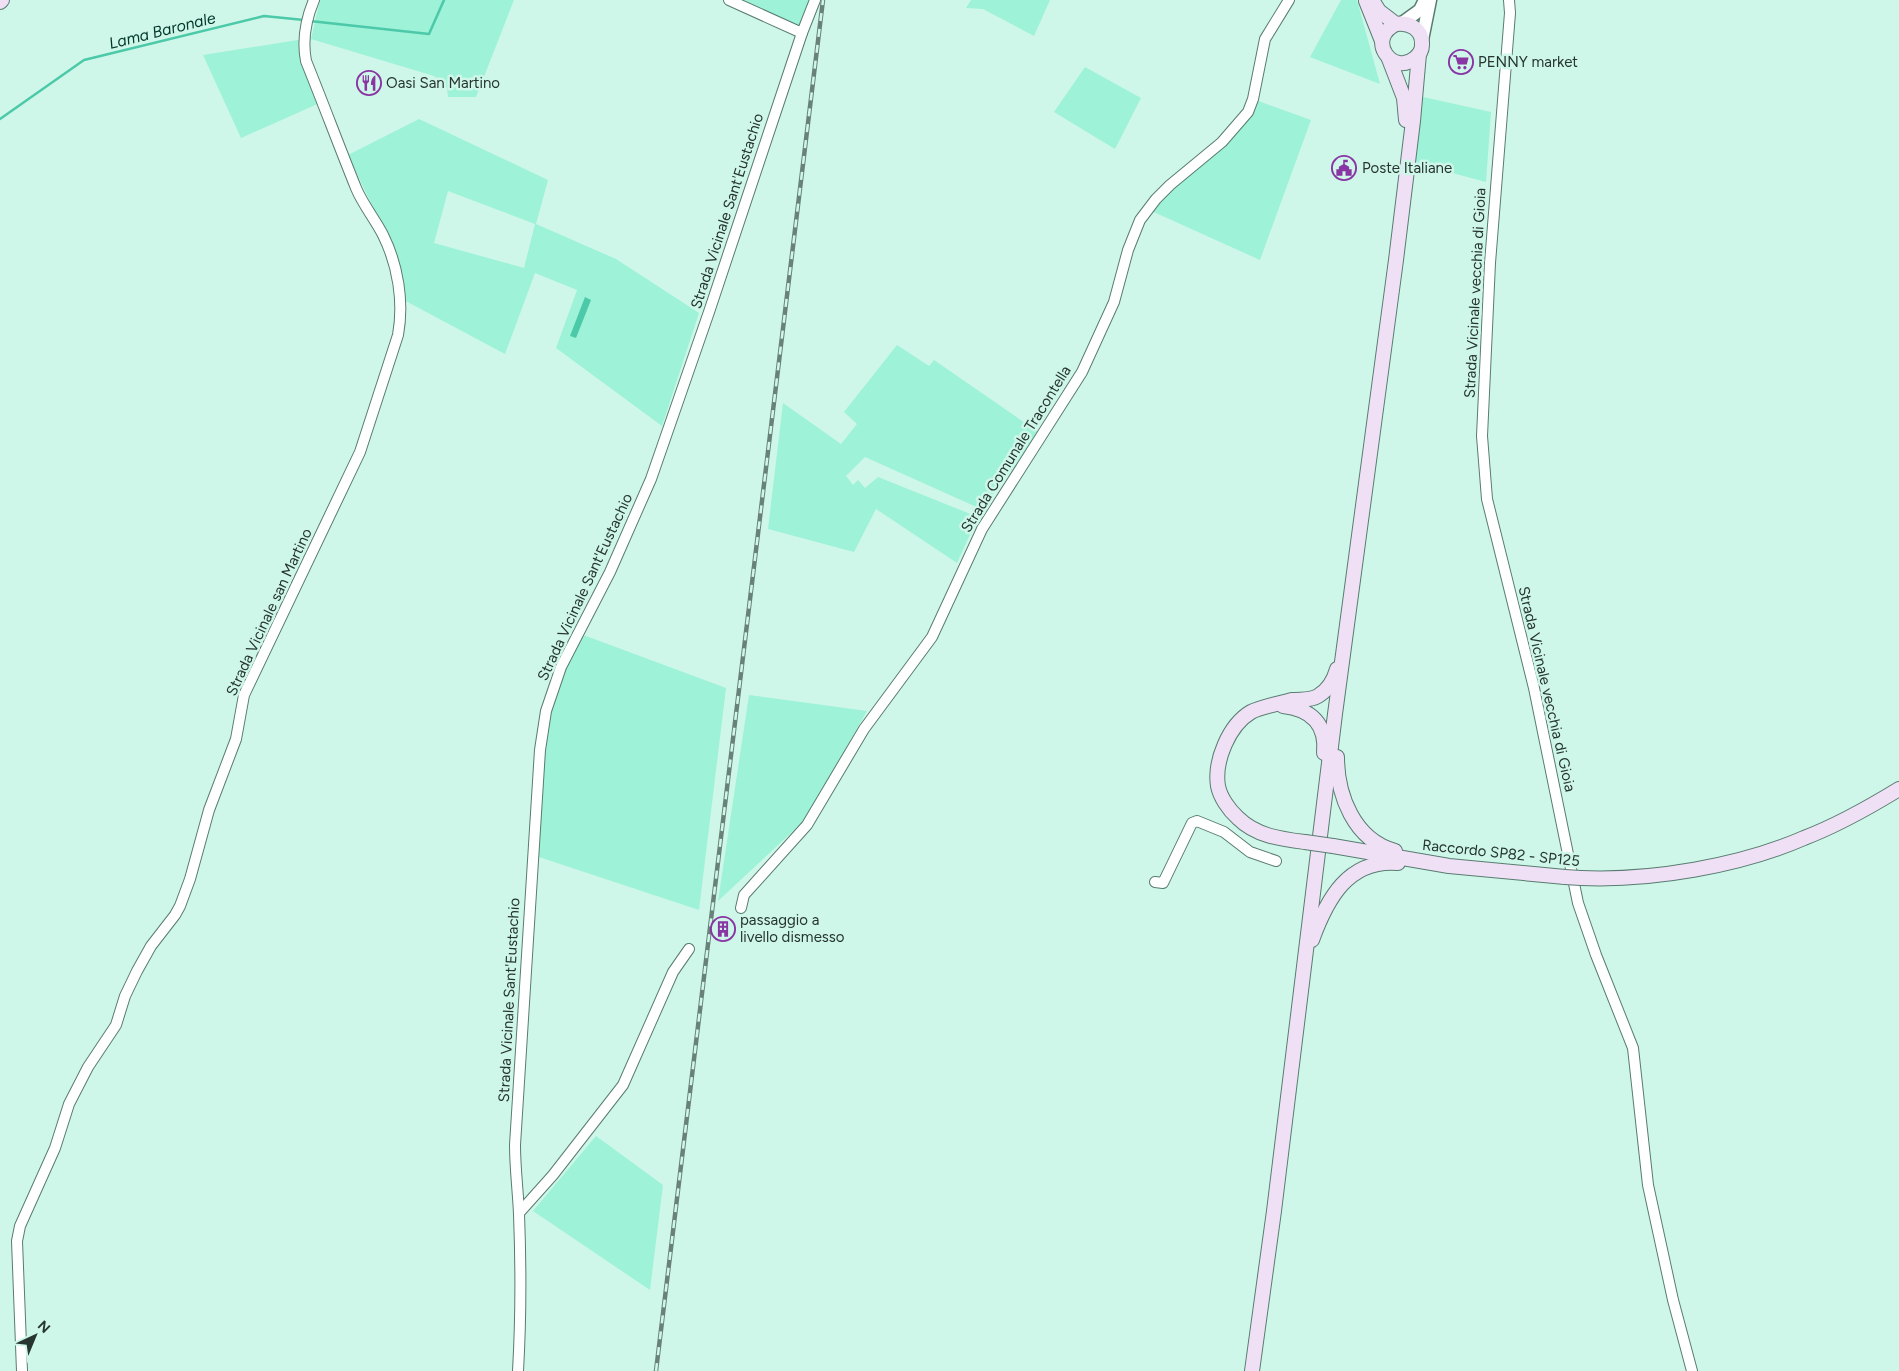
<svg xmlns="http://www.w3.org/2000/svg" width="1899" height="1371" viewBox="0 0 1899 1371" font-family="Figtree,sans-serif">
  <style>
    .green { fill: #9df2d7; fill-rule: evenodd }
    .water { fill: #4cc9a8 }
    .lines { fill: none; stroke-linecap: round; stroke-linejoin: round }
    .stream { stroke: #4cc9a8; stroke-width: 2.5 }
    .minor-casing { stroke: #587c70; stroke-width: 12 }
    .tertiary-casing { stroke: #587c70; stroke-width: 15 }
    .secondary-casing { stroke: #587c70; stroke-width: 16 }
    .minor { stroke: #fff; stroke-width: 10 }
    .tertiary { stroke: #fff; stroke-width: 12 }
    .secondary { stroke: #f0e0f6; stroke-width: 14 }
    .rail-casing { stroke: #698279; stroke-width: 4.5 }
    .rail { stroke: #cff7e9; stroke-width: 2.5; stroke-dasharray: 8; stroke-linecap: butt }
    .secondary-bridge-casing { stroke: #587c70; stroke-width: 16; stroke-linecap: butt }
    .secondary-bridge { stroke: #f0e0f6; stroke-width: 14 }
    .labels { text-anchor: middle; stroke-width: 5; stroke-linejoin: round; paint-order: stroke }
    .poi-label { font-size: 15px; fill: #263530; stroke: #cff7e9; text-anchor: start }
    .street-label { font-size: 15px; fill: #263530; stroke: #cff7e9 }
    .water-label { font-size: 16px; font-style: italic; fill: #00382b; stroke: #cff7e9 }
  </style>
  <rect width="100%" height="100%" fill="#cff7e9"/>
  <g class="green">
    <path d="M 320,0 L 514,0 L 476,97 L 448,97 L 447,88 L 434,76 L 311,39 Z"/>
    <path d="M 731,0 L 809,0 L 800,31 Z"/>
    <path d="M 971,0 L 1050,0 L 1034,36 L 983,9 L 966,8 Z"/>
    <path d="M 1341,0 L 1357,0 L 1380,84 L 1310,57 Z"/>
    <path d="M 304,39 L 322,102 L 241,138 L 203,55 Z"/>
    <path d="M 1085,67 L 1141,98 L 1115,149 L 1054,112 Z"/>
    <path d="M 1414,95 L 1491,112 L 1486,182 L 1411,162 Z"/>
    <path d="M 1253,99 L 1311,120 L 1260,260 L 1147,209 L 1217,146 Z"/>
    <path d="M 419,119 L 548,180 L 536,224 L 616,259 L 699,313 L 662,426 L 556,348 L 577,290 L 535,273 L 505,354 L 400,298 L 383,229 L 348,155 ZM 448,191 L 535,224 L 524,268 L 434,243 Z"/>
    <path d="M 897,345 L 929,366 L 934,360 L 1041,434 L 981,509 L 865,457 L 846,476 L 853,485 L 858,480 L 865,488 L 878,477 L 978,517 L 957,563 L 876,509 L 854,552 L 768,529 L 783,403 L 841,444 L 857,424 L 844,412 Z"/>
    <path d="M 578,633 L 726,688 L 699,910 L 533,855 L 549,701 Z"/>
    <path d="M 749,695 L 867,711 L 804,821 L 718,901 Z"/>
    <path d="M 596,1136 L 663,1185 L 650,1290 L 533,1211 Z"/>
  </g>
  <path class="water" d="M 585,297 L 591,300 L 576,338 L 570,336 Z"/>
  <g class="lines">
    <g class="stream">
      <path d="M 310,21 L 429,34 L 444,0"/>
      <path d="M 0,119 L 84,60 L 264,16 L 304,20"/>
    </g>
    <defs>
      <g id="minor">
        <path d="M 729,0 L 802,33"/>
        <path d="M 1509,0 L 1510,13 L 1490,263 L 1482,436 L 1487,499 L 1534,688 L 1578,903 L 1596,955 L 1633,1048 L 1648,1185 L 1673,1300 L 1692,1371"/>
        <path d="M 1155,882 L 1163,883 L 1192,823 L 1197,821 L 1224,832 L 1250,852 L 1276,861"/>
        <path d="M 741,908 L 744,895 L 807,825 L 864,729 L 932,637 L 982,529 L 1082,372 L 1114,302 L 1128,250 L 1140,220 L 1156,199 L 1170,185 L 1222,142 L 1248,112 L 1253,99 L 1265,39 L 1289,0"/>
        <path d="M 519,1213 L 553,1175 L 623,1085 L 673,972 L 689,949"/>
        <path d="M 22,1371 L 17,1241 L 20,1226 L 55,1148 L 69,1104 L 88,1067 L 116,1025 L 125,996 L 137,971 L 151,946 L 175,915 L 180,906 L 190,879 L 209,810 L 236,739 L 244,695 L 360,452 L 398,335 C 404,302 398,265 383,235 C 375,219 363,205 356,188 C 339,146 323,103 306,61 C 302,40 306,19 314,0"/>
        <path d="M 518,1371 C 521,1319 521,1266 519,1214 C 518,1191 515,1168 515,1145 L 540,750 L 546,711 L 561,667 L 610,572 L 651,479 L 709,312 L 802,33 L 815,0"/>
      </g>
      <g id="tertiary">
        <path d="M 1402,23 L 1420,10 L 1425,0"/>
        <path d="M 1422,40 L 1430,0"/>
      </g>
      <g id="secondary">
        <path d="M 1372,0 L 1379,11 L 1396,24 C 1409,22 1423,29 1422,45 C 1422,50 1419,55 1415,58 C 1393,77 1365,39 1396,24"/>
        <path d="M 1366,1 L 1382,41"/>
        <path d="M 0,2 L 2,0"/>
        <path d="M 1389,59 L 1404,98 L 1406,120"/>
        <path d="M 1283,706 C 1311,709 1327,724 1324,753"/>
        <path d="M 1337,757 C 1337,795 1354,840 1395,851"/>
        <path d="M 1305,842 C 1281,839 1256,836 1238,818 C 1229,810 1220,797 1218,786 C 1214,761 1229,725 1251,712 C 1258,708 1284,702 1292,700 C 1301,699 1310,701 1318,696 C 1328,690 1334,680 1337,669"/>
        <path d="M 1333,846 L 1449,866 L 1565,877"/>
        <path d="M 1581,878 C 1651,881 1740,866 1804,838 C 1838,825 1868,808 1899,789"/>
        <path d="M 1312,940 C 1327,899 1348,859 1398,863"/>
        <path d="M 1252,1371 L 1274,1211 L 1335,714 L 1396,260 L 1413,121 L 1419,54"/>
      </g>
    </defs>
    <use href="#minor" class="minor-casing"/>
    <use href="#tertiary" class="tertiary-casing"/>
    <use href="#secondary" class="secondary-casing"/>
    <use href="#minor" class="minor"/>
    <use href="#tertiary" class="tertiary"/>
    <use href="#secondary" class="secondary"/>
    <defs>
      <path id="rail" d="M 656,1371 L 823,0"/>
    </defs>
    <use href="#rail" class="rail-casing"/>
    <use href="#rail" class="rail"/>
    <defs>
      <g id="secondary-bridge">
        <path d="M 1305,842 L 1333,846"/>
        <path d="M 1565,877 L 1581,878"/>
      </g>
    </defs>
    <use href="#secondary-bridge" class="secondary-bridge-casing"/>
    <use href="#secondary-bridge" class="secondary-bridge"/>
  </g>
  <defs>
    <symbol id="supermarket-ring" viewBox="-11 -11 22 22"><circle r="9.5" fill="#cff7e9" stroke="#8935a3" stroke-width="1.5"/><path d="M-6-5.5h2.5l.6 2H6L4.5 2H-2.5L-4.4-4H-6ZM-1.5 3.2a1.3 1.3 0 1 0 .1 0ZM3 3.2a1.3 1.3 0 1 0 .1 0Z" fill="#8935a3"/></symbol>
    <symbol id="restaurant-ring" viewBox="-11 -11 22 22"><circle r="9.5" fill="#cff7e9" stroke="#8935a3" stroke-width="1.5"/><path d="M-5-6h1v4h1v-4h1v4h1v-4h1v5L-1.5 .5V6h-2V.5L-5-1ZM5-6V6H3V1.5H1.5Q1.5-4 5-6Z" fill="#8935a3"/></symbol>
    <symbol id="civic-ring" viewBox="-11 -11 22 22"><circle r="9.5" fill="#cff7e9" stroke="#8935a3" stroke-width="1.5"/><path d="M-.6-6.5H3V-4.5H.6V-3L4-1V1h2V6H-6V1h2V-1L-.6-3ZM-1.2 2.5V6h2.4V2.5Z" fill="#8935a3"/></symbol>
    <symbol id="building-ring" viewBox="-11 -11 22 22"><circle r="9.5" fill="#cff7e9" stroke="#8935a3" stroke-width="1.5"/><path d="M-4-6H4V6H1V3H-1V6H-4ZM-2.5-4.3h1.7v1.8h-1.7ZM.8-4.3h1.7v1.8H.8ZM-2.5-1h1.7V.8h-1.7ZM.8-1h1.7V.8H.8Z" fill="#8935a3"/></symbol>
  </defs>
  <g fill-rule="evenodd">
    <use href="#supermarket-ring" x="1447" y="48" width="28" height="28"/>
    <use href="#restaurant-ring" x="355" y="69" width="28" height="28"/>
    <use href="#civic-ring" x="1330" y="154" width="28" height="28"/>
    <use href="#building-ring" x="709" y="915" width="28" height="28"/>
  </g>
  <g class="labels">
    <g class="poi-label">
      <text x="1478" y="67">PENNY market</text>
      <text x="386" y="88">Oasi San Martino</text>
      <text x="1362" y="173">Poste Italiane</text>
      <text x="740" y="925">passaggio a<tspan x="740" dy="17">livello dismesso</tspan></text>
    </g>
    <g class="street-label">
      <text transform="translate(727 211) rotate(-72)" y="5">Strada Vicinale Sant'Eustachio</text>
      <text transform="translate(1475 293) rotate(-87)" y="5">Strada Vicinale vecchia di Gioia</text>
      <text transform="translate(1016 449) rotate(-58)" y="5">Strada Comunale Tracontella</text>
      <text transform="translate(585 587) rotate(-65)" y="5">Strada Vicinale Sant'Eustachio</text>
      <text transform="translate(269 612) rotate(-65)" y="5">Strada Vicinale san Martino</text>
      <text transform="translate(1547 689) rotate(77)" y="5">Strada Vicinale vecchia di Gioia</text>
      <text transform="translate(1501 853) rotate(6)" y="5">Raccordo SP82 - SP125</text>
      <text transform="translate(509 1000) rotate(-87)" y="5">Strada Vicinale Sant'Eustachio</text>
    </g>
    <g class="water-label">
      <text transform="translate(162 30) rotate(-14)" y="6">Lama Baronale</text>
    </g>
  </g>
  <g transform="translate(35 1336) rotate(44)" stroke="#cff7e9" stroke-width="4" paint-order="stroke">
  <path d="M0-4L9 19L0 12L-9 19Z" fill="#263530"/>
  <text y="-8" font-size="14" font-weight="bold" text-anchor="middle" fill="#263530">N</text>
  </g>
</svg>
